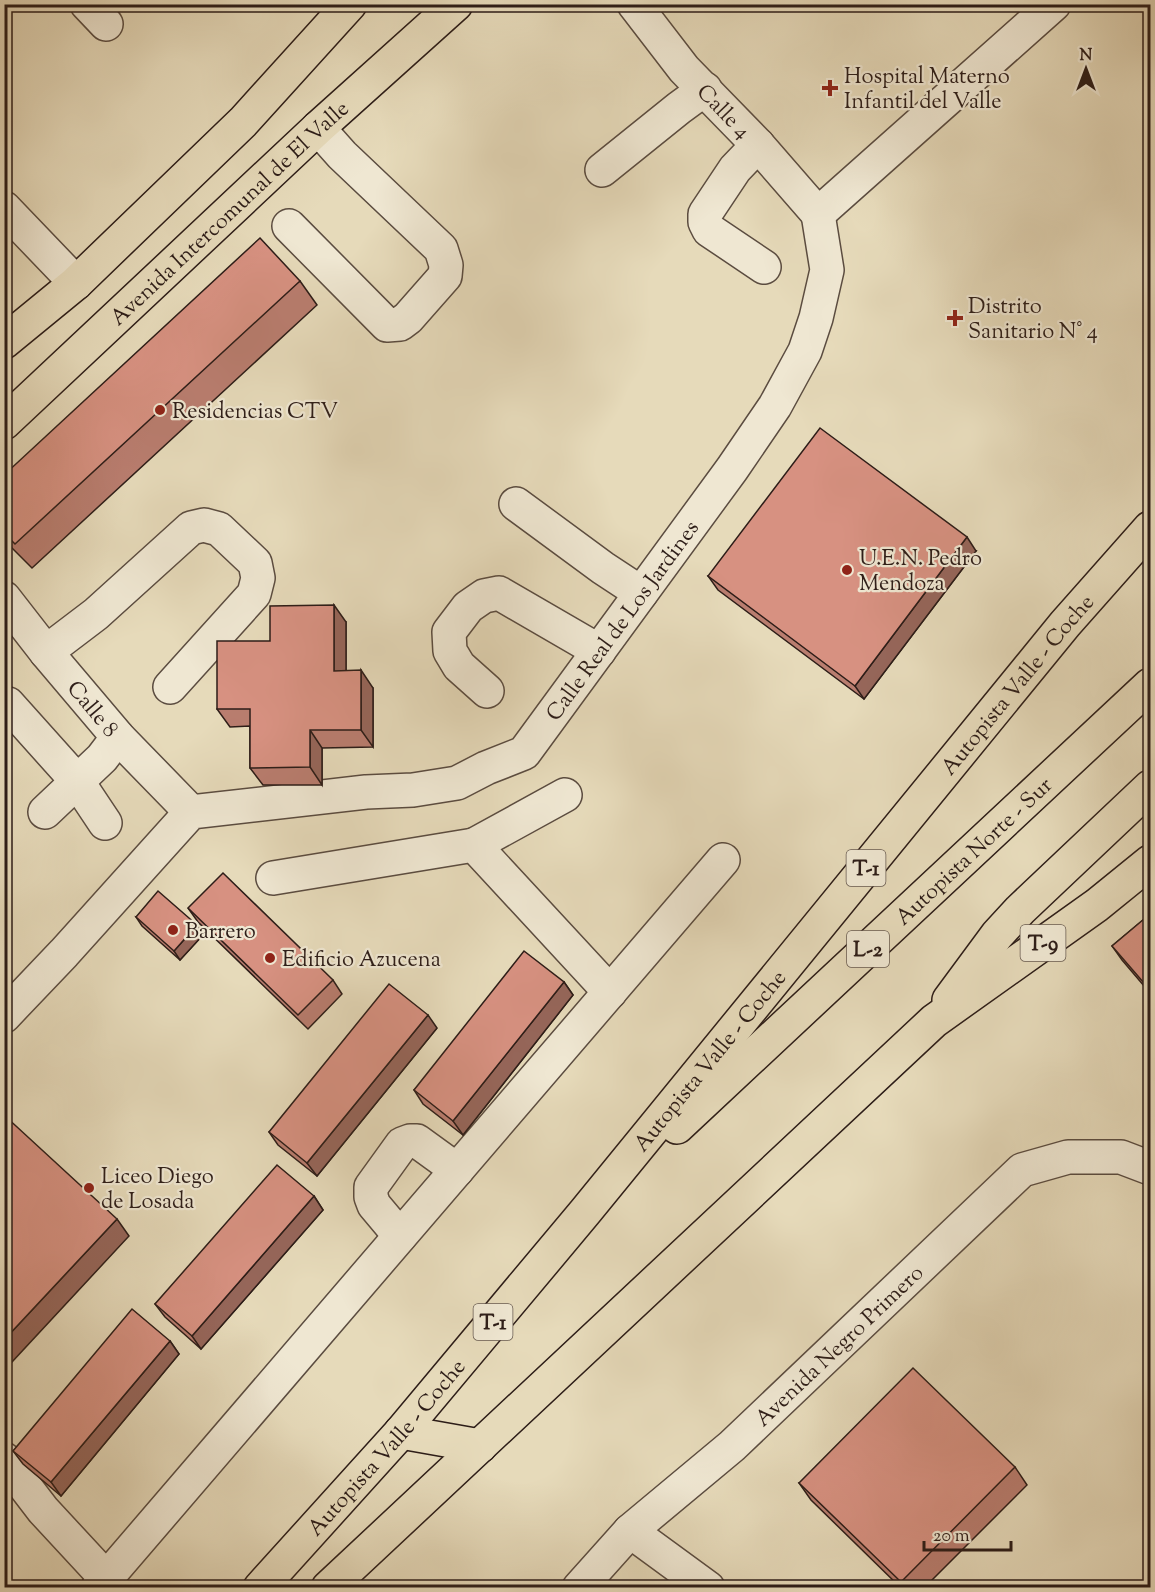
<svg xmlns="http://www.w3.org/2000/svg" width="1155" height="1592" viewBox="0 0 1155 1592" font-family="'Sorts Mill Goudy',serif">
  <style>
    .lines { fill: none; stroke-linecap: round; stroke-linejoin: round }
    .minor-casing { stroke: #5b4c40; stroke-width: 36 }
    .major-casing { stroke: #2d1d18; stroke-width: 36 }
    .highway-casing { stroke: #2d1d18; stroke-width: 36 }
    .minor { stroke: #efe7d2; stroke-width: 33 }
    .major { stroke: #e6daba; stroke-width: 33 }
    .highway { stroke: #e6daba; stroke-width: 33 }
    .wall { fill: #b97d6f; stroke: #2d1d18; stroke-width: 1.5 }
    .shaded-wall { fill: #96665a; stroke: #2d1d18; stroke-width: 1.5 }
    .building { fill: #d79181; stroke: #2d1d18; stroke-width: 1.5 }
    .poi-dot { fill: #8f2418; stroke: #efe7d2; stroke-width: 2 }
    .labels { text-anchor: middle; stroke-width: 4.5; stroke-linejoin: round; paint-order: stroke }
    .shield { fill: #efe7d2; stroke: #675a50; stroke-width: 1.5 }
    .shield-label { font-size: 21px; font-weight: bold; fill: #2d1d18 }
    .poi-label { font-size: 22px; fill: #2d1d18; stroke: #efe7d2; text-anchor: start }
    .street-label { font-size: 22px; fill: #2d1d18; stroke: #efe7d2 }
  </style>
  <rect width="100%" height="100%" fill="#e6daba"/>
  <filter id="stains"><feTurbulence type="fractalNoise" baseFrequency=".00333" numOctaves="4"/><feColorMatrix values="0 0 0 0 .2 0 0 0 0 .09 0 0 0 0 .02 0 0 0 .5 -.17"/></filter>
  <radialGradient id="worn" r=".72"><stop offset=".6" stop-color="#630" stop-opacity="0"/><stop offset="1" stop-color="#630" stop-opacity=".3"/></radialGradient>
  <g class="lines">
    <defs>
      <g id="minor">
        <path d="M 87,4 L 106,24"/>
        <path id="s1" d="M 634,4 L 684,69 L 758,145 L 818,214"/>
        <path d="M 758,145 L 735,169 L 705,214 L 705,222 L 709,230 L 764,267"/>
        <path d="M 602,170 L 679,108 L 705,89"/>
        <path d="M 4,208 L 76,283"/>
        <path d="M 818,214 L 1054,4"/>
        <path d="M 289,226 L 387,325 L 400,324 L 408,318 L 445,276 L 446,265 L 441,249 L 342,155 L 318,128"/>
        <path d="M 516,504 L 603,568 L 641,593"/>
        <path id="s2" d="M 4,598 L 46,652 L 118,737 L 191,812"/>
        <path d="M 46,652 L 96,614 L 191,528 L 204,525 L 219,529 L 255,563 L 258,578 L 254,594 L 170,687"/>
        <path d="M 487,691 L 459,666 L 450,651 L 449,632 L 468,607 L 484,596 L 499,593 L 599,651"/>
        <path d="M 8,704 L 77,781 L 105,823"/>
        <path d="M 45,812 L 102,758 L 118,737"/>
        <path d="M 474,845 L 565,795"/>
        <path d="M 273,878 L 474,845 L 610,992"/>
        <path id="s3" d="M 4,1016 L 64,953 L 191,812 L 366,792 L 413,790 L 457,783 L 486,768 L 524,753 L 732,469 L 775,406 L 805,351 L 816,318 L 827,270 L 818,214"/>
        <path d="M 400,1236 L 374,1205 L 371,1197 L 371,1187 L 402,1144 L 410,1141 L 417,1141 L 457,1170"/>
        <path d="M 4,1459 L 43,1510 L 106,1578"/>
        <path d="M 630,1531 L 708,1588"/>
        <path d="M 98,1588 L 723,860"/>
        <path id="s4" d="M 579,1588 L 630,1531 L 732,1446 L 1022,1170 L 1068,1157 L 1121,1157 L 1150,1168"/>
      </g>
      <g id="major">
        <path d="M 4,342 L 76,283 L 243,122 L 350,4"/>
        <path id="s5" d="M 4,423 L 318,128 L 456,4"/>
      </g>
      <g id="highway">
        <path d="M 949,1000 L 997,935 L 1020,910 L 1150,787"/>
        <path id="s6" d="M 677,1127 L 1150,685"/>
        <path d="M 401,1432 L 480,1446"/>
        <path id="s7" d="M 260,1588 L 401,1432 L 585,1212 L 1065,624 L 1150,528"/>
        <path d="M 328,1588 L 934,1021 L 1097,905 L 1150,862"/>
      </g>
    </defs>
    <use href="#minor" class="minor-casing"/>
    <use href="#major" class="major-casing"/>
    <use href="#highway" class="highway-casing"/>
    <use href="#minor" class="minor"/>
    <use href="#major" class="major"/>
    <use href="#highway" class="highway"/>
  </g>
  <g class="wall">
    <path d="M 300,281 L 317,305 L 32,568 L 4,540 L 4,475 Z"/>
    <path d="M 976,551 L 864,699 L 718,590 L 708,576 Z"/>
    <path d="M 346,622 L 346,670 L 373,688 L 373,747 L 322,748 L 322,785 L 263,785 L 250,768 L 250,726 L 230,727 L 217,709 L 270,641 Z"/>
    <path d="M 188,908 L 333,980 L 342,994 L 308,1029 L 198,922 Z"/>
    <path d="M 1150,914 L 1150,993 L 1122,960 L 1112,946 Z"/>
    <path d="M 136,917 L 203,935 L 180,960 L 142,926 Z"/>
    <path d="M 564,982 L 573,995 L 463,1135 L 423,1104 L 414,1090 Z"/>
    <path d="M 437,1028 L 317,1176 L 278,1145 L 269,1132 Z"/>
    <path d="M 314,1196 L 323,1210 L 201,1349 L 165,1317 L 155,1304 Z"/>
    <path d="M 170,1341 L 179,1354 L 61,1496 L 23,1464 L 13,1451 Z"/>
    <path d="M 1015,1467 L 1027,1485 L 925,1587 L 900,1587 L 811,1500 L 799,1483 Z"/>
  </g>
  <g class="shaded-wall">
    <path d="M 967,537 L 976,551 L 864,699 L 855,686 Z"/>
    <path d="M 334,605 L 346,622 L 346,688 L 334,671 Z"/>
    <path d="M 361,670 L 373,688 L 373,747 L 361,730 Z"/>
    <path d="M 310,730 L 322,748 L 322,785 L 310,767 Z"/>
    <path d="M 4,918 L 7,922 L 6,968 L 4,966 Z"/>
    <path d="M 197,925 L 203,935 L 180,960 L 174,951 Z"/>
    <path d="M 564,982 L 573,995 L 463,1135 L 453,1121 Z"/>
    <path d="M 428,1015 L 437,1028 L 317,1176 L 307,1163 Z"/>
    <path d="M 314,1196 L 323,1210 L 201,1349 L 192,1336 Z"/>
    <path d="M 117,1219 L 129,1236 L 11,1363 L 4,1354 L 4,1340 Z"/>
    <path d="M 170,1341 L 179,1354 L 61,1496 L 51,1482 Z"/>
  </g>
  <g class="building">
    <path d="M 260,238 L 300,281 L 15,544 L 4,533 L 4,475 Z"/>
    <path d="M 820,428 L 967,537 L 855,686 L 708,576 Z"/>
    <path d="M 334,605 L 334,671 L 361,670 L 361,730 L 310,730 L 310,767 L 250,768 L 250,709 L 217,709 L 217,641 L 270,641 L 270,606 Z"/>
    <path d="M 223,873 L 333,980 L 298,1015 L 188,908 Z"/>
    <path d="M 158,891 L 197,925 L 174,951 L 136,917 Z"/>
    <path d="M 1150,914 L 1150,990 L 1112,946 Z"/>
    <path d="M 524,951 L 564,982 L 453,1121 L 414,1090 Z"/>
    <path d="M 389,984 L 428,1015 L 307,1163 L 269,1132 Z"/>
    <path d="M 4,1115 L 117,1219 L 4,1340 Z"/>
    <path d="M 277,1165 L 314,1196 L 192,1336 L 155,1304 Z"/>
    <path d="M 132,1309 L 170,1341 L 51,1482 L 13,1451 Z"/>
    <path d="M 913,1368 L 1015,1467 L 901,1582 L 799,1483 Z"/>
  </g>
  <g class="poi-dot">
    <path d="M827 79h6v6h6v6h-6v6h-6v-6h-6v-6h6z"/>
    <path d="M952 309h6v6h6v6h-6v6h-6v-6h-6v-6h6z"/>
    <circle cx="160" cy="410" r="6"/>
    <circle cx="847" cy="570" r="6"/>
    <circle cx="173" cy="930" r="6"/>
    <circle cx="270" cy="958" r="6"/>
    <circle cx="89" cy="1188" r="6"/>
  </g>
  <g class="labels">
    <g class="shield">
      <rect x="846.5" y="850" width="39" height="36" rx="4.5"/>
      <rect x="1020.5" y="925" width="45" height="36" rx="4.5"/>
      <rect x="847" y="931" width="42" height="36" rx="4.5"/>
      <rect x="473.5" y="1304" width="39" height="36" rx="4.5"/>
    </g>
    <g class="shield-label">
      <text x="866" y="875">T-1</text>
      <text x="1043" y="950">T-9</text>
      <text x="868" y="956">L-2</text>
      <text x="493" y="1329">T-1</text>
    </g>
    <g class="poi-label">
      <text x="844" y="83">Hospital Materno<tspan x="844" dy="25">Infantil del Valle</tspan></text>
      <text x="968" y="313">Distrito<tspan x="968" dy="25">Sanitario N° 4</tspan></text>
      <text x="172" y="418">Residencias CTV</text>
      <text x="859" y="565">U.E.N. Pedro<tspan x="859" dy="25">Mendoza</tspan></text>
      <text x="185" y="938">Barrero</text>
      <text x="282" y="966">Edificio Azucena</text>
      <text x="101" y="1183">Liceo Diego<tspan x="101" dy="25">de Losada</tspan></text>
    </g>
    <g class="street-label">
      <text dy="8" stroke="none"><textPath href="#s1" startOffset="140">Calle 4</textPath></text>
      <text dy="8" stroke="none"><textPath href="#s5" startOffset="308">Avenida Intercomunal de El Valle</textPath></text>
      <text dy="8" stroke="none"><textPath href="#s3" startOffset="783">Calle Real de Los Jardines</textPath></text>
      <text dy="8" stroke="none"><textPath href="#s7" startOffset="1179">Autopista Valle - Coche</textPath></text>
      <text dy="8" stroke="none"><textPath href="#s2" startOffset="142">Calle 8</textPath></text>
      <text dy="8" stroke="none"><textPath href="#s6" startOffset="405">Autopista Norte - Sur</textPath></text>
      <text dy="8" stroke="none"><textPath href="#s7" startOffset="693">Autopista Valle - Coche</textPath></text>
      <text dy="8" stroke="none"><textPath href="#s4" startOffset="356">Avenida Negro Primero</textPath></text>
      <text dy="8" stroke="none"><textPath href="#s7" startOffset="189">Autopista Valle - Coche</textPath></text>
    </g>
  </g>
  <rect width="1155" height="1592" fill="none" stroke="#e6daba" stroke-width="24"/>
  <rect x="6" y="6" width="1143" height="1580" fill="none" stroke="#2d1d18" stroke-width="3"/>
  <rect x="12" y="12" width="1131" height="1568" fill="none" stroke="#2d1d18" stroke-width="1.5"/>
  <g transform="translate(1086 69)" stroke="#efe7d2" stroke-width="4.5" paint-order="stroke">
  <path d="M0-4.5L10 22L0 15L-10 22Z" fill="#2d1d18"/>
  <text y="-9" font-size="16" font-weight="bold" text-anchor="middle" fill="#2d1d18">N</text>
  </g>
  <path d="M924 1541v9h87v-9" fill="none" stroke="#2d1d18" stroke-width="3"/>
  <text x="933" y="1541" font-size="18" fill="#2d1d18" stroke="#efe7d2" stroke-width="4.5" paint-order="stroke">20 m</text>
  <rect width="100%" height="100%" filter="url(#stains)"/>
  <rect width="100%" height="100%" fill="url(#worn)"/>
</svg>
